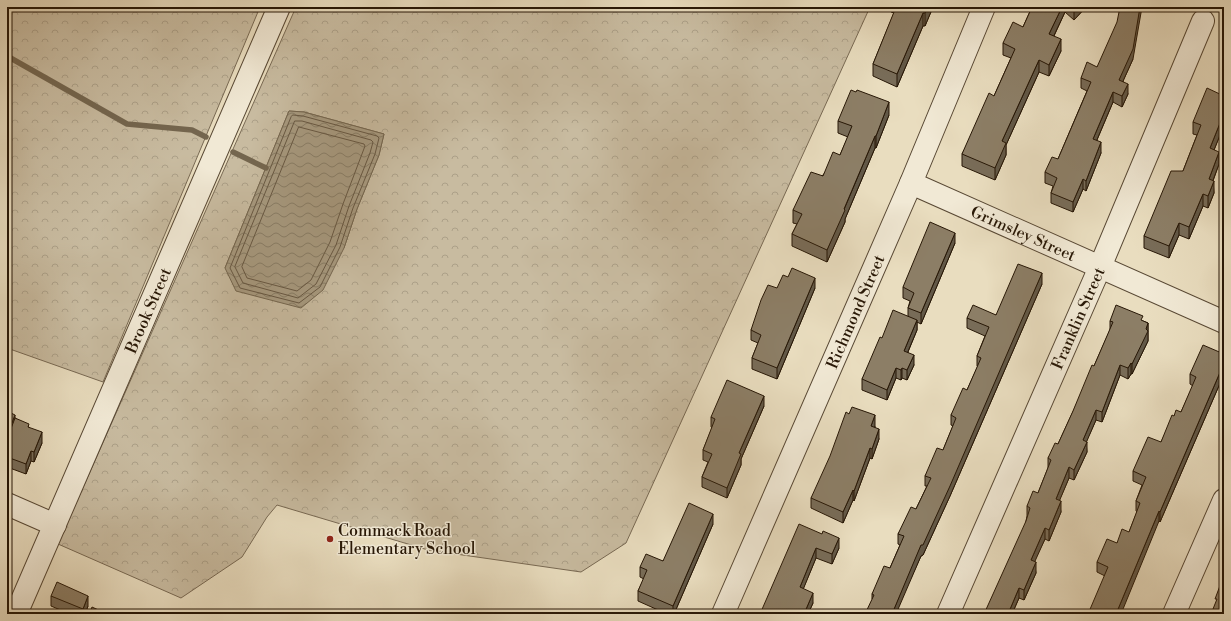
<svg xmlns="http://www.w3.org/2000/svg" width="1231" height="621" viewBox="0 0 1231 621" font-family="'Libre Bodoni',serif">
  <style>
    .forest { fill: url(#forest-crowns); stroke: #786953; fill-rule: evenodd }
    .water { fill: url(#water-waves); stroke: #74664f }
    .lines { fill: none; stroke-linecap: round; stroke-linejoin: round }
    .shore { stroke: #675843; stroke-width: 1 }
    .stream { stroke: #74664f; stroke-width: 5.5 }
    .street-casing { stroke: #584834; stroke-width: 24 }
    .street { stroke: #f1e9d5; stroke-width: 22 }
    .wall { fill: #786c58; stroke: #271706 }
    .shaded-wall { fill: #625847; stroke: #271706 }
    .building { fill: #8c7e66; stroke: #271706 }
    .poi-dot { fill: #8f2418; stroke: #f1e9d5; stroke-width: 1.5 }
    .labels { text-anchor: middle; stroke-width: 3; stroke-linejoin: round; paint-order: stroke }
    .street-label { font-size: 16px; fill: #271706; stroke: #f1e9d5 }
    .poi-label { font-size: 16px; fill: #271706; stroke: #f1e9d5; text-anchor: start }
  </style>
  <defs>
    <pattern id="forest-crowns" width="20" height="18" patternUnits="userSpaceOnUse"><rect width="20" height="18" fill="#c8bba0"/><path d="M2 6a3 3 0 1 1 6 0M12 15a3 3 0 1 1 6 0" fill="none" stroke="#aca088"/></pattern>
    <pattern id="water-waves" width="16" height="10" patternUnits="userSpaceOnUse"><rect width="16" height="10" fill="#a79a80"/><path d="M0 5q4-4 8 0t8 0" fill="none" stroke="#887d67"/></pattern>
  </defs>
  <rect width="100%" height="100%" fill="#e9ddbf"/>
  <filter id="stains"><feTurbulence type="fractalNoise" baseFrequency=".005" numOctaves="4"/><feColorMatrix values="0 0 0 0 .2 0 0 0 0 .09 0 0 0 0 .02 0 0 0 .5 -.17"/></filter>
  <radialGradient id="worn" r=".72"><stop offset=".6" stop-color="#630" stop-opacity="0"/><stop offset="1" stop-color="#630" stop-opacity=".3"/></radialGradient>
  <g class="forest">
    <path d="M 7,7 L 260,7 L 103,382 L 7,348 Z"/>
    <path d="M 296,7 L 870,7 L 626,543 L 581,572 L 428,550 L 277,505 L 267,517 L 242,557 L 181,598 L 58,544 ZM 289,111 L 304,112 L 384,134 L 379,155 L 357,209 L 344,248 L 225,268 Z"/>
  </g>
  <path class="water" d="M 289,111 L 304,112 L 384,134 L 379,155 L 357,209 L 344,248 L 323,290 L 301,308 L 236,291 L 225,268 Z"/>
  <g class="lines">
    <g class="shore">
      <path d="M 293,115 L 303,116 L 377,136 L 379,138 L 375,154 L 353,208 L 340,247 L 320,287 L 299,303 L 240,288 L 230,268 L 291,117 Z"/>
      <path d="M 295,121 L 302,121 L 371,140 L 373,142 L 370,153 L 349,206 L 336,245 L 316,284 L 298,298 L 243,283 L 235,267 Z"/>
      <path d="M 299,127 L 364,144 L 365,146 L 343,204 L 330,242 L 311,280 L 297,291 L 247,278 L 242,267 Z"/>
    </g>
    <g class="stream">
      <path d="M 7,56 L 127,124 L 192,130 L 206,137"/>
      <path d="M 233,152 L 266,168"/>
    </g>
    <defs>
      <g id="street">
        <path id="s1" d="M 911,183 L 1224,322"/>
        <path d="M 7,504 L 55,525"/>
        <path id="s2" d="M 16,614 L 279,7"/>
        <path id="s3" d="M 723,614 L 911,183 L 984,7"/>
        <path id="s4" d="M 948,614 L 1100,267 L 1203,21"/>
        <path d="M 1174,614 L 1224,500"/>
      </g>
    </defs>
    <use href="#street" class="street-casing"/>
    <use href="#street" class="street"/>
  </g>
  <g class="wall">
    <path d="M 891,7 L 933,7 L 925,26 L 923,26 L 897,87 L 873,76 L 873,64 L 894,13 L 891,12 Z"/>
    <path d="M 1032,7 L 1086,7 L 1074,20 L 1065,12 L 1054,36 L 1061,51 L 1049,76 L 1039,72 L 1006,145 L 1006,155 L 995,180 L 962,166 L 962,154 L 994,96 L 1011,58 L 1003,55 L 1003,43 L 1023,27 Z"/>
    <path d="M 1133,59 L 1123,81 L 1128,94 L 1122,107 L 1113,102 L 1097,140 L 1101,153 L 1086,191 L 1083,189 L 1073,212 L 1051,203 L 1051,193 L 1053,186 L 1045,183 L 1045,172 L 1058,159 L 1087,91 L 1081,88 L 1081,78 L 1097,67 Z"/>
    <path d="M 1224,96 L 1224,125 L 1214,150 L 1219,164 L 1213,181 L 1214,193 L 1208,208 L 1203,206 L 1189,239 L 1179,235 L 1169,258 L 1144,248 L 1144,236 L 1183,171 L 1197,135 L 1193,134 L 1193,122 Z"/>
    <path d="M 889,115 L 876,148 L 875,148 L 845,219 L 845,222 L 827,262 L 792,246 L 792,234 L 797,224 L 793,223 L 793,210 L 840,155 L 848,137 L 838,133 L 838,121 Z"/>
    <path d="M 955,243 L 921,324 L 917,322 L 917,330 L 908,352 L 914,365 L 907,380 L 902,378 L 901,380 L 896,378 L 887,400 L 862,390 L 862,379 L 908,316 L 908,308 L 910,301 L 903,298 L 903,287 Z"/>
    <path d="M 1042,284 L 950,496 L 923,555 L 921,556 L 911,578 L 872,599 L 872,594 L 890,568 L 900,545 L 898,544 L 898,534 L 916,509 L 927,486 L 925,486 L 925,476 L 943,450 L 953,426 L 951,425 L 951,415 L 967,390 L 978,366 L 977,366 L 977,356 L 985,336 L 967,328 L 967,318 L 996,315 Z"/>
    <path d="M 777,288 L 815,288 L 777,379 L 752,369 L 752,358 L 758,343 L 751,340 L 751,330 Z"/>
    <path d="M 1110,321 L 1143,321 L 1148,323 L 1148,341 L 1132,374 L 1131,374 L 1128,379 L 1120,375 L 1102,422 L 1096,420 L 1086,442 L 1087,452 L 1074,480 L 1069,478 L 1059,501 L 1061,512 L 1049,541 L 1045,539 L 1034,561 L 1036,573 L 1024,600 L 1019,598 L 1012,614 L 1026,521 L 1027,516 L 1027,506 L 1038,493 L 1048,468 L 1048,458 L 1058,444 L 1094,366 L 1110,330 Z"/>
    <path d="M 1224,354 L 1224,374 L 1160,522 L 1159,521 L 1105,576 L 1097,572 L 1097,562 L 1117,543 L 1129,532 L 1137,512 L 1136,511 L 1136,501 L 1142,485 L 1133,481 L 1133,471 L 1161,442 L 1174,416 L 1181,412 L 1193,386 L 1190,384 L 1190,374 Z"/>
    <path d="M 764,406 L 741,459 L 741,465 L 727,498 L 702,487 L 702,477 L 708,462 L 703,460 L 703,450 L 712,428 L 711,427 L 711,417 Z"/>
    <path d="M 7,411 L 15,418 L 29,427 L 42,443 L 34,462 L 31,461 L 26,474 L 7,467 L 7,439 L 9,435 L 7,434 Z"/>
    <path d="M 875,426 L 875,427 L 879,439 L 872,459 L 870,458 L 854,501 L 853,500 L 843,523 L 811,508 L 811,498 Z"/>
    <path d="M 713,524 L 674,614 L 667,614 L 638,601 L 638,591 L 644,579 L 640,577 L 640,567 L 663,561 Z"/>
    <path d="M 822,534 L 839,548 L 832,564 L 816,558 L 803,589 L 813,603 L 808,614 L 760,614 Z"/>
    <path d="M 51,596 L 88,606 L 85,614 L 70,614 L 51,606 Z"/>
  </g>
  <g class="shaded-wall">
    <path d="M 927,7 L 933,7 L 925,26 L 925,13 Z"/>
    <path d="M 1062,7 L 1065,7 L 1065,12 L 1049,46 L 1049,34 Z"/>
    <path d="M 1076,7 L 1086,7 L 1074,20 L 1074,9 Z"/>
    <path d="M 1140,7 L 1142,7 L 1133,59 L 1119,90 L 1119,80 Z"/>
    <path d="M 923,13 L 923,26 L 897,87 L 897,74 Z"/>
    <path d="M 1061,39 L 1061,51 L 1049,76 L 1049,65 Z"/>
    <path d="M 1039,60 L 1039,72 L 1006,145 L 1006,155 L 995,180 L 995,168 L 1002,141 Z"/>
    <path d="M 1128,84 L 1128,94 L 1122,107 L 1122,96 Z"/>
    <path d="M 1113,92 L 1113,102 L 1093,149 L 1093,139 Z"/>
    <path d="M 889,102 L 889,115 L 876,148 L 876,136 Z"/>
    <path d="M 1224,113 L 1224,125 L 1210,160 L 1210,148 Z"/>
    <path d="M 875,136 L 875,148 L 845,219 L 845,222 L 827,262 L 827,250 Z"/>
    <path d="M 1101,142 L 1101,153 L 1086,191 L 1086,181 Z"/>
    <path d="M 1219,152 L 1219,164 L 1209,191 L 1209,179 Z"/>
    <path d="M 1083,179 L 1083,189 L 1073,212 L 1073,202 Z"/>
    <path d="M 1214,181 L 1214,193 L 1208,208 L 1208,196 Z"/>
    <path d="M 1203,194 L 1203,206 L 1189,239 L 1189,227 Z"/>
    <path d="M 1179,223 L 1179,235 L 1169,258 L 1169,246 Z"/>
    <path d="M 955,233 L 955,243 L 921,324 L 921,313 Z"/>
    <path d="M 1042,273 L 1042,284 L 950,496 L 923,555 L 921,556 L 896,614 L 892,614 L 911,567 Z"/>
    <path d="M 815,278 L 815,288 L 777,379 L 777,368 Z"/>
    <path d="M 917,320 L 917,330 L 904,361 L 904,351 Z"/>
    <path d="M 1148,323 L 1148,341 L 1132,374 L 1132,364 Z"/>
    <path d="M 914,355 L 914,365 L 907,380 L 907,370 Z"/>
    <path d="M 1131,363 L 1131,374 L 1128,379 L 1128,368 Z"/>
    <path d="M 1224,363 L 1224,374 L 1160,522 L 1160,512 Z"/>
    <path d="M 1120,365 L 1120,375 L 1102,422 L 1102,412 Z"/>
    <path d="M 896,368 L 896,378 L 887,400 L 887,390 Z"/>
    <path d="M 902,368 L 902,378 L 901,380 L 901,370 Z"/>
    <path d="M 764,396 L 764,406 L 741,459 L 741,465 L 727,498 L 727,488 L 739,453 Z"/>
    <path d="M 1096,410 L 1096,420 L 1083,450 L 1083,440 Z"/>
    <path d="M 15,415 L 15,420 L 9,435 L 9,430 Z"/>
    <path d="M 875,415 L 875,426 L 871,436 L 871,426 Z"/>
    <path d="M 879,429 L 879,439 L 872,459 L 872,449 Z"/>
    <path d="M 42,432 L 42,443 L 34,462 L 34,452 Z"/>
    <path d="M 1087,442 L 1087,452 L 1074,480 L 1074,470 Z"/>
    <path d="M 870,448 L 870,458 L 854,501 L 854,491 Z"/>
    <path d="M 31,451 L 31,461 L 26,474 L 26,464 Z"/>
    <path d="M 1069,467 L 1069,478 L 1056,509 L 1056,499 Z"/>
    <path d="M 853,490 L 853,500 L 843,523 L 843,512 Z"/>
    <path d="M 1061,501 L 1061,512 L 1049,541 L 1049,530 Z"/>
    <path d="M 1159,511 L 1159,521 L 1121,614 L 1116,614 Z"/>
    <path d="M 713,514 L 713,524 L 674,614 L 673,614 L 673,606 Z"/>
    <path d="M 1045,528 L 1045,539 L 1031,570 L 1031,560 Z"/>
    <path d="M 839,538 L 839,548 L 832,564 L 832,554 Z"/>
    <path d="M 816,548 L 816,558 L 800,597 L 800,587 Z"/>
    <path d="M 1036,562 L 1036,573 L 1024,600 L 1024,590 Z"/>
    <path d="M 1019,588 L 1019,598 L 1012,614 L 1008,614 Z"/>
    <path d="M 813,593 L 813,603 L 808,614 L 804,614 Z"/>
    <path d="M 88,596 L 88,606 L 85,614 L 83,614 L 83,609 Z"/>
  </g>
  <g class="building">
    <path d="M 896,7 L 927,7 L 925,13 L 923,13 L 897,74 L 873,64 Z"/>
    <path d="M 1032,7 L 1062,7 L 1049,34 L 1061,39 L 1049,65 L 1039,60 L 1002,141 L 1006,143 L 995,168 L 962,154 L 989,93 L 994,96 L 1015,49 L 1003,43 L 1013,22 L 1023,27 Z"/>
    <path d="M 1120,7 L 1140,7 L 1133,49 L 1119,80 L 1128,84 L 1122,96 L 1113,92 L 1093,139 L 1101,142 L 1086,181 L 1083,179 L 1073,202 L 1051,193 L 1057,178 L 1045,172 L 1052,157 L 1058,159 L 1091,82 L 1081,78 L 1087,62 L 1097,67 L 1117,22 Z"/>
    <path d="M 1207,88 L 1224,96 L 1224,113 L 1210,148 L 1219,152 L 1209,179 L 1214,181 L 1208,196 L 1203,194 L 1189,227 L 1179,223 L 1169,246 L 1144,236 L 1171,171 L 1183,171 L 1201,125 L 1193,122 Z"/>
    <path d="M 851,90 L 856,92 L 857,90 L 889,102 L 876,136 L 875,136 L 844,209 L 845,210 L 827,250 L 792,234 L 802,214 L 793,210 L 811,172 L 823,176 L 833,152 L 840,155 L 852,126 L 838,121 Z"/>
    <path d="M 930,222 L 955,233 L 921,313 L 908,308 L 914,293 L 903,287 Z"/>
    <path d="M 1018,264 L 1042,273 L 950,486 L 923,545 L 921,545 L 892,614 L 865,614 L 874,595 L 872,594 L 884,566 L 890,568 L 904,536 L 898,534 L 911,507 L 916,509 L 931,478 L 925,476 L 937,448 L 943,450 L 956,418 L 951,415 L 963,388 L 967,390 L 981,358 L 977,356 L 989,327 L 967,318 L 973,305 L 996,315 Z"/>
    <path d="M 792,268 L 815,278 L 777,368 L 752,358 L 761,335 L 751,330 L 761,300 L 768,285 L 777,288 L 783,275 L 788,277 Z"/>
    <path d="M 1116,305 L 1143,316 L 1141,320 L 1148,323 L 1146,329 L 1148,331 L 1132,364 L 1131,363 L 1128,368 L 1120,365 L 1102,412 L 1096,410 L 1083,440 L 1087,442 L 1074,470 L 1069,467 L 1056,499 L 1061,501 L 1049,530 L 1045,528 L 1031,560 L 1036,562 L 1024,590 L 1019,588 L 1008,614 L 984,614 L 1026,521 L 1030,508 L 1027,506 L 1033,491 L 1038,493 L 1051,460 L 1048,458 L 1055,443 L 1058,444 L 1073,411 L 1092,365 L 1094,366 L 1113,322 L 1110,321 Z"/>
    <path d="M 893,310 L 917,320 L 904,351 L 914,355 L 907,370 L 902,368 L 901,370 L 896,368 L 887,390 L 862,379 L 880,337 L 882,338 Z"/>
    <path d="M 1203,345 L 1224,354 L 1224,363 L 1160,512 L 1159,511 L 1116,614 L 1088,614 L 1108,567 L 1097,562 L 1107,539 L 1117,543 L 1122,529 L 1129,532 L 1140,503 L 1136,501 L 1146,477 L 1133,471 L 1148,437 L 1161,442 L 1172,415 L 1174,416 L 1176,410 L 1181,412 L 1196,377 L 1190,374 Z"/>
    <path d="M 727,380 L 764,396 L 739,453 L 741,454 L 727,488 L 702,477 L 712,454 L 703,450 L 715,419 L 711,417 Z"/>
    <path d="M 852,407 L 875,415 L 871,426 L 879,429 L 872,449 L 870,448 L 854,491 L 853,490 L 843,512 L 811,498 L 830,456 L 846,412 L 849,414 Z"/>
    <path d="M 7,411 L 15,415 L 9,430 L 7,429 Z"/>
    <path d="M 15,418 L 29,424 L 28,427 L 42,432 L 34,452 L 31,451 L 26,464 L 7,457 L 7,439 Z"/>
    <path d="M 689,503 L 713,514 L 673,606 L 638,591 L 647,570 L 640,567 L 646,554 L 663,561 Z"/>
    <path d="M 799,524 L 822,534 L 823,531 L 839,538 L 832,554 L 816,548 L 800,587 L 813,593 L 804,614 L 802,614 L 792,610 L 790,614 L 760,614 Z"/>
    <path d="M 1224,575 L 1224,614 L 1211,614 L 1217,599 L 1215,599 Z"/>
    <path d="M 57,582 L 88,596 L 83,609 L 51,596 Z"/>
    <path d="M 92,607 L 107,614 L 89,614 Z"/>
  </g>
  <circle class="poi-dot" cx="330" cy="539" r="4"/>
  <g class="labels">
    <g class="street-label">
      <text dy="6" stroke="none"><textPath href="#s1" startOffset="123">Grimsley Street</textPath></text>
      <text dy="6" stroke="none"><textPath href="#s2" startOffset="331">Brook Street</textPath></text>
      <text dy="6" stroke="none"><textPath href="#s3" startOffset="330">Richmond Street</textPath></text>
      <text dy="6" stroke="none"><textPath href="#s4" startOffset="323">Franklin Street</textPath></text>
    </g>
    <g class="poi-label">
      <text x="338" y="536">Commack Road<tspan x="338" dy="18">Elementary School</tspan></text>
    </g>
  </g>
  <rect width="1231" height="621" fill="none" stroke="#e9ddbf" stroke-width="24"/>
  <rect x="8" y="8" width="1215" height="605" fill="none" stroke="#271706" stroke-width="2"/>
  <rect x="12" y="12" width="1207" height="597" fill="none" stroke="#271706"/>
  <rect width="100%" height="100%" filter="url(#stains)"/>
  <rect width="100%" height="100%" fill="url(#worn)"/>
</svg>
